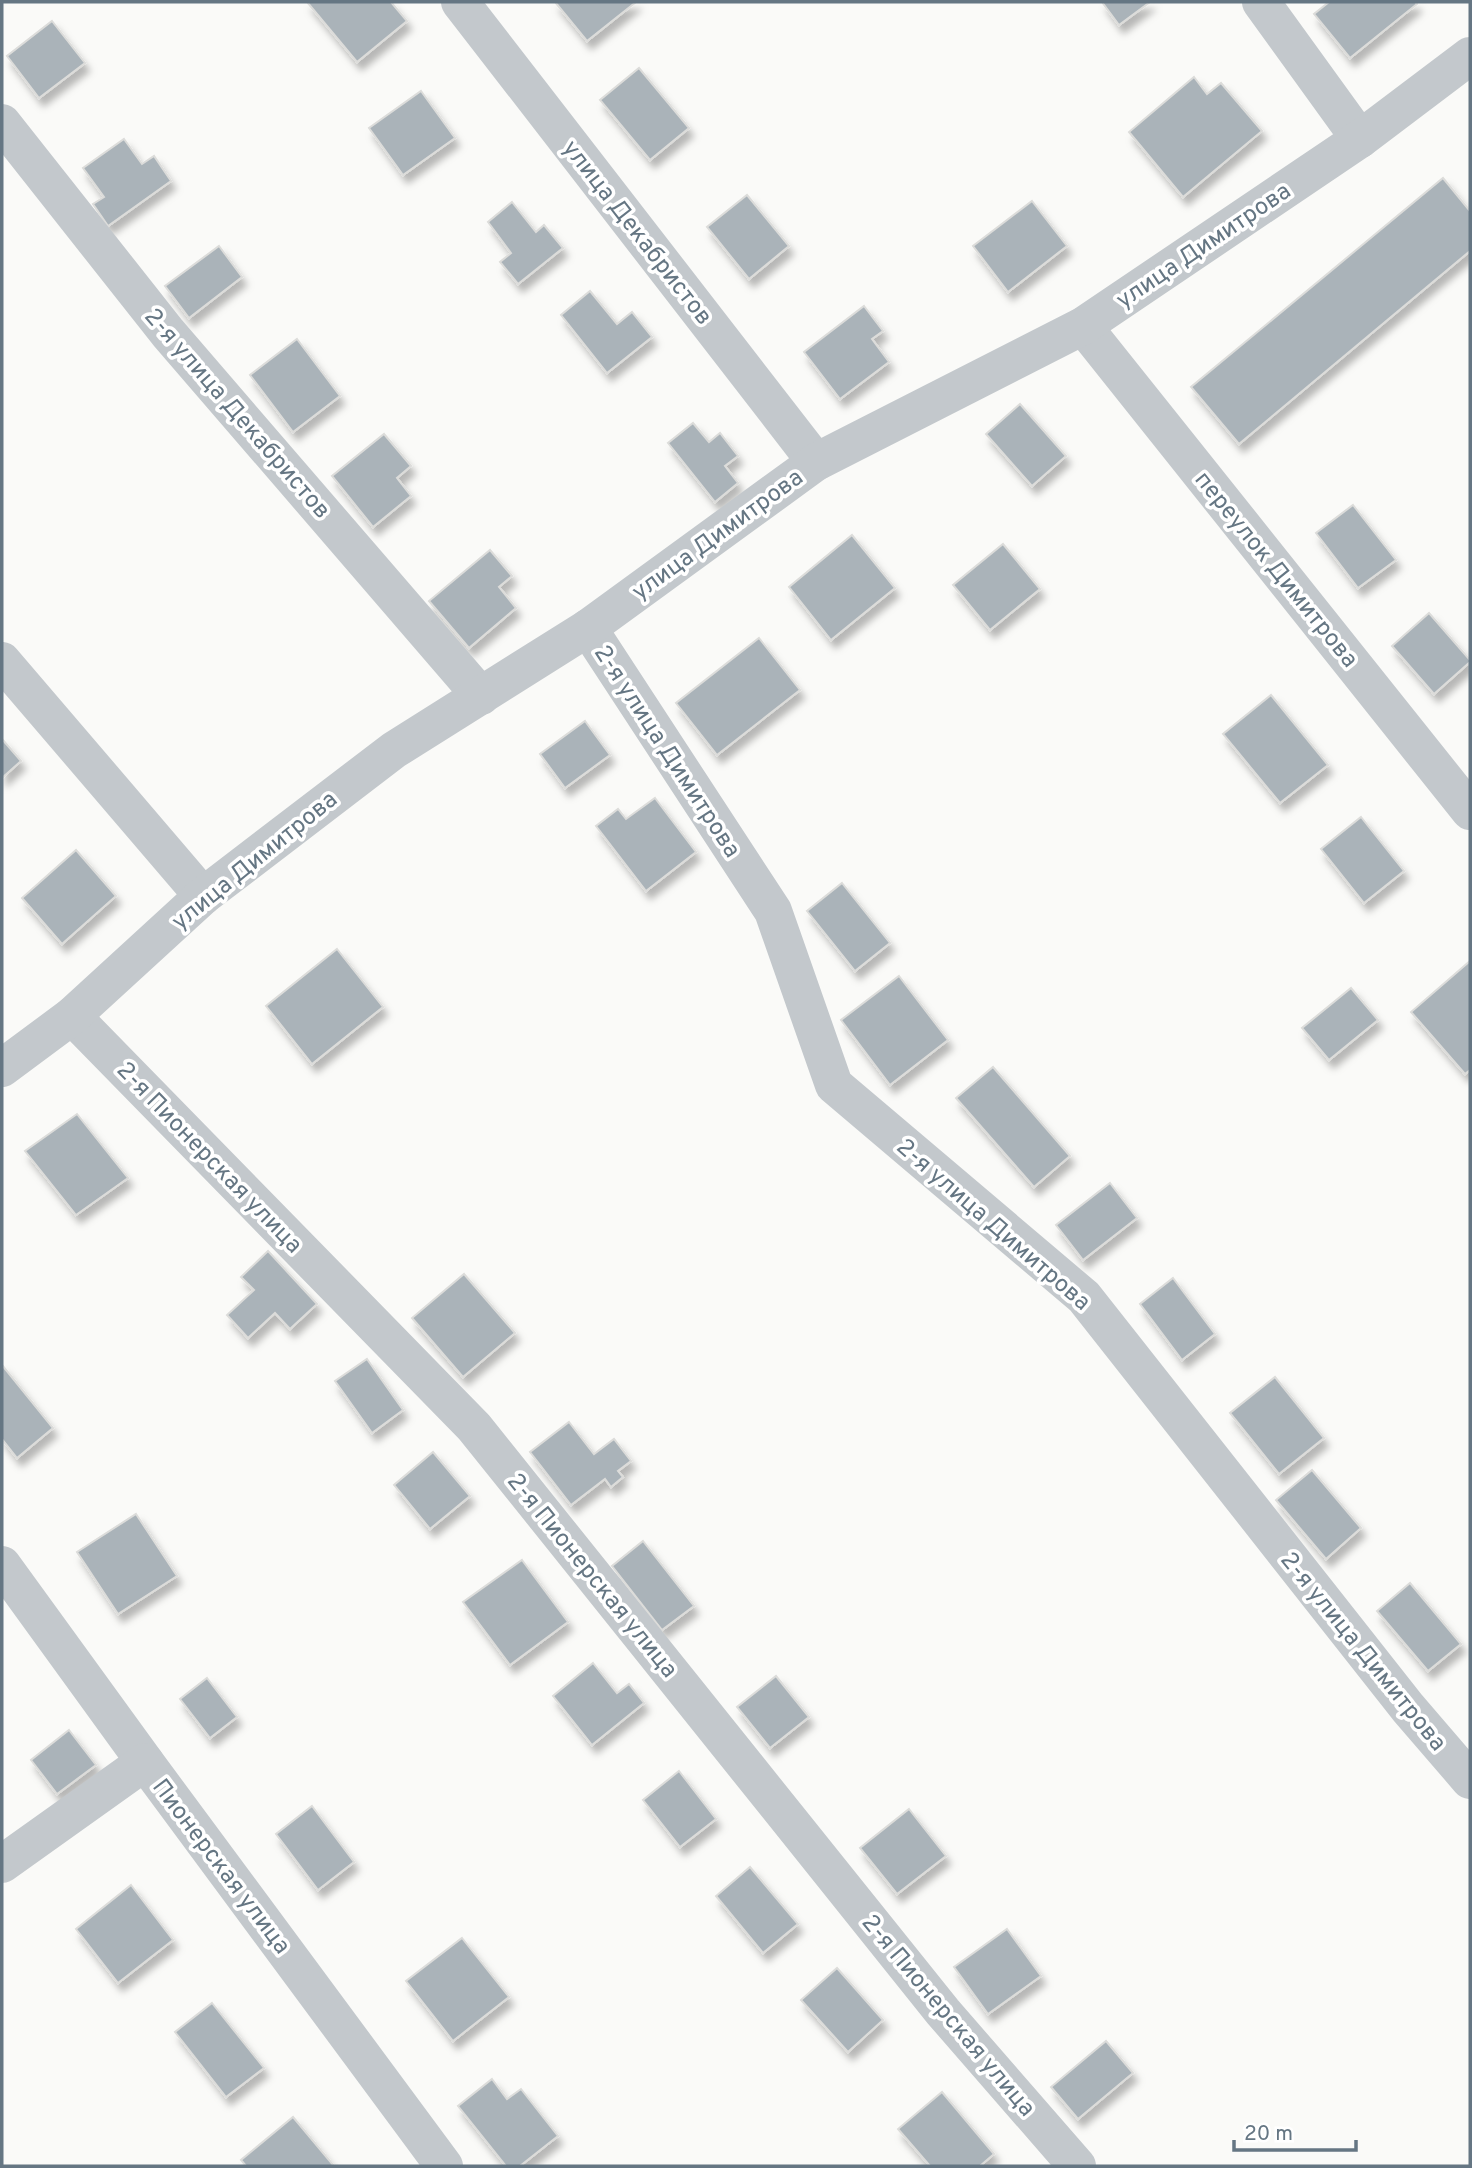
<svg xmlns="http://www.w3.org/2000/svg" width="1472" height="2168" viewBox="0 0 1472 2168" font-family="Overpass,sans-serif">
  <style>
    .building { fill: #aab3b9; stroke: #dcdcda; stroke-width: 2; filter: url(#shadow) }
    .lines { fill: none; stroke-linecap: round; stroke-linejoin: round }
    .minor { stroke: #c3c8cc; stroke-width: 38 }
    .labels { text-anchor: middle; stroke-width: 7; stroke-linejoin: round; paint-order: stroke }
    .street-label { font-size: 24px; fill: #657683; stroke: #fff }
  </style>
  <defs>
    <filter id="shadow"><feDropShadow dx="4.5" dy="8" stdDeviation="3.5" flood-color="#0004"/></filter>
  </defs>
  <rect width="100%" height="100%" fill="#fafaf8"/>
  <g class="building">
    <path d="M 307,2 L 391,2 L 407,21 L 357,62 Z"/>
    <path d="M 555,2 L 636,2 L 587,41 Z"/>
    <path d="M 1102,2 L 1150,2 L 1119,25 Z"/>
    <path d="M 1329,2 L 1415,2 L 1417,4 L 1350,58 L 1314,14 Z"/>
    <path d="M 52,21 L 85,63 L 39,98 L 7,56 Z"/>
    <path d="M 639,68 L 689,128 L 650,160 L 600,100 Z"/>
    <path d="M 1194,77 L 1207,94 L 1221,83 L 1262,131 L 1183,197 L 1129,132 Z"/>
    <path d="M 421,91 L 455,138 L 403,175 L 369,128 Z"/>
    <path d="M 124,139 L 142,164 L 154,156 L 171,181 L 108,226 L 93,204 L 104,197 L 83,168 Z"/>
    <path d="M 1443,178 L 1470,211 L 1470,251 L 1239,444 L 1191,387 Z"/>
    <path d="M 747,195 L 789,246 L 749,279 L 707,227 Z"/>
    <path d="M 1032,201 L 1067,246 L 1008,292 L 973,246 Z"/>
    <path d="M 512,202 L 536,232 L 544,225 L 563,248 L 518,284 L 500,262 L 511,253 L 488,222 Z"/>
    <path d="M 219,246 L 242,277 L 189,318 L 165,286 Z"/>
    <path d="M 590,291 L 617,324 L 632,312 L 652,337 L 607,373 L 561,315 Z"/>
    <path d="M 864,306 L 883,331 L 872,339 L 889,362 L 840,399 L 804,352 Z"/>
    <path d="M 297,339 L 340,396 L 293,432 L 250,375 Z"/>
    <path d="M 1020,404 L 1066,456 L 1032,486 L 986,434 Z"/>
    <path d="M 693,423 L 709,442 L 720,433 L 738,456 L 725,466 L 738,483 L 715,502 L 668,443 Z"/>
    <path d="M 384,434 L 411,466 L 397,478 L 411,496 L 373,527 L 332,476 Z"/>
    <path d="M 1353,505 L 1396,560 L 1358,588 L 1316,533 Z"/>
    <path d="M 852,535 L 895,588 L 831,640 L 789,587 Z"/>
    <path d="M 1003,544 L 1040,589 L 990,630 L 953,585 Z"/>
    <path d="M 490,550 L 512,576 L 499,587 L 516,608 L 469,648 L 429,601 Z"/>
    <path d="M 1429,613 L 1470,660 L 1470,662 L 1434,694 L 1392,646 Z"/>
    <path d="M 759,638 L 800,690 L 717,755 L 676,703 Z"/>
    <path d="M 1271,695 L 1328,765 L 1280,803 L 1223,734 Z"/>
    <path d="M 585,721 L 610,755 L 565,788 L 540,754 Z"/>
    <path d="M 2,739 L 21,761 L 2,778 Z"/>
    <path d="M 655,798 L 696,852 L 646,891 L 596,826 L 618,809 L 626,819 Z"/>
    <path d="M 1361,817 L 1404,871 L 1364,903 L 1321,849 Z"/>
    <path d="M 76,850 L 116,896 L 62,944 L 22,898 Z"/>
    <path d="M 842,883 L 890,943 L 855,971 L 807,911 Z"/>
    <path d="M 337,949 L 383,1007 L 312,1064 L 266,1006 Z"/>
    <path d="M 1470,961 L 1470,1070 L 1465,1074 L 1411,1012 Z"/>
    <path d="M 899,976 L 948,1040 L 890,1085 L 841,1020 Z"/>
    <path d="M 1351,988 L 1378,1020 L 1329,1060 L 1302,1028 Z"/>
    <path d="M 993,1067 L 1070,1156 L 1034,1187 L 956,1098 Z"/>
    <path d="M 77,1114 L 128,1178 L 76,1215 L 25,1151 Z"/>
    <path d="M 1110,1183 L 1137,1218 L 1083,1260 L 1056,1225 Z"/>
    <path d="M 268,1251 L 317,1304 L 290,1329 L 275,1313 L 248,1338 L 227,1315 L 254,1290 L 241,1277 Z"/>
    <path d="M 464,1274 L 515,1333 L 463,1377 L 412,1318 Z"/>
    <path d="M 1173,1278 L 1215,1334 L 1182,1360 L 1140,1304 Z"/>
    <path d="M 367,1359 L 403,1410 L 372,1433 L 335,1381 Z"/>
    <path d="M 2,1365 L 53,1428 L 17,1458 L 2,1439 Z"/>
    <path d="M 1275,1377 L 1324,1438 L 1279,1474 L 1230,1413 Z"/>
    <path d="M 569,1422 L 594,1454 L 614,1439 L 631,1461 L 618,1471 L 623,1477 L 611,1487 L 605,1479 L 571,1505 L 530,1452 Z"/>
    <path d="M 433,1452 L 470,1496 L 430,1529 L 394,1485 Z"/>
    <path d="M 1312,1470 L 1361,1528 L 1326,1559 L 1276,1500 Z"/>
    <path d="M 136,1514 L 177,1576 L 118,1614 L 77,1552 Z"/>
    <path d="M 643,1541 L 694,1606 L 662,1630 L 612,1566 Z"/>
    <path d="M 522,1560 L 568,1622 L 510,1665 L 463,1602 Z"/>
    <path d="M 1410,1583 L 1461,1644 L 1428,1671 L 1377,1611 Z"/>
    <path d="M 593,1663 L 617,1693 L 629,1684 L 644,1703 L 592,1745 L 553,1696 Z"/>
    <path d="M 776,1676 L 809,1717 L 770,1748 L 737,1707 Z"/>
    <path d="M 207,1678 L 237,1717 L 210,1738 L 180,1699 Z"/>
    <path d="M 69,1730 L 96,1765 L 57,1794 L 31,1760 Z"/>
    <path d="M 679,1771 L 716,1819 L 680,1847 L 643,1800 Z"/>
    <path d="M 312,1806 L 354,1862 L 318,1890 L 276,1834 Z"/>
    <path d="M 909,1809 L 946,1856 L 897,1894 L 860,1848 Z"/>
    <path d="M 750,1867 L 798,1924 L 763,1953 L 716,1896 Z"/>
    <path d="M 131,1885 L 173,1940 L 118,1983 L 76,1929 Z"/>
    <path d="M 1007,1929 L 1041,1976 L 988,2014 L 954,1967 Z"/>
    <path d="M 462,1938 L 509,1997 L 453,2041 L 406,1981 Z"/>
    <path d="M 837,1968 L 883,2020 L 848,2052 L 801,2000 Z"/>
    <path d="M 212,2003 L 264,2068 L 226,2097 L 175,2032 Z"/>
    <path d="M 1106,2041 L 1133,2073 L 1078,2119 L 1051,2087 Z"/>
    <path d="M 492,2079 L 507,2099 L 521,2089 L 558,2136 L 520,2166 L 506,2166 L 458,2106 Z"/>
    <path d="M 942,2092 L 994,2154 L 980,2166 L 930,2166 L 898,2129 Z"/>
    <path d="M 293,2117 L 334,2166 L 246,2166 L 241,2160 Z"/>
  </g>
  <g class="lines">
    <g class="minor">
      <path d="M 460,2 L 816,462"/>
      <path d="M 1261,2 L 1360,139"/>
      <path d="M 2,123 L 168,333 L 481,696"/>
      <path d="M 1083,326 L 1470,811"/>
      <path d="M 588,628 L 773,911 L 834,1085 L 1084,1297 L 1408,1708 L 1470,1780"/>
      <path d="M 2,661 L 203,896"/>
      <path d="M 72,1016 L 474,1427 L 943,2012 L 1077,2166"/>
      <path d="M 2,1068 L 72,1016 L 203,896 L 394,750 L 588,628 L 816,462 L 1083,326 L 1360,139 L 1470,56"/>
      <path d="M 2,1565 L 145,1762 L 444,2166"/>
      <path d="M 2,1864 L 145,1762"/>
    </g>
  </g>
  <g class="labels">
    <g class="street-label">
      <text transform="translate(638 232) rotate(52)" y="8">улица Декабристов</text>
      <text transform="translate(1203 245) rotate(-34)" y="8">улица Димитрова</text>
      <text transform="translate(238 413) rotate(49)" y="8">2-я улица Декабристов</text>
      <text transform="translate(717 534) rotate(-36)" y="8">улица Димитрова</text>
      <text transform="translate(1277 569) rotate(51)" y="8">переулок Димитрова</text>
      <text transform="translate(668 751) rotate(57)" y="8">2-я улица Димитрова</text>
      <text transform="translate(254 860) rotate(-39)" y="8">улица Димитрова</text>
      <text transform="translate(210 1157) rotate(46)" y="8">2-я Пионерская улица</text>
      <text transform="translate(994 1224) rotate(41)" y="8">2-я улица Димитрова</text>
      <text transform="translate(593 1575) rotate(51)" y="8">2-я Пионерская улица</text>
      <text transform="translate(1364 1651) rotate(51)" y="8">2-я улица Димитрова</text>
      <text transform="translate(222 1866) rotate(53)" y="8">Пионерская улица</text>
      <text transform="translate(949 2015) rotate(50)" y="8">2-я Пионерская улица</text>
    </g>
  </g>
  <rect width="1472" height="2168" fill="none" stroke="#657683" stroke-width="7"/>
  <path d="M1234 2140v10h122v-10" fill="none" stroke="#657683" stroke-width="3.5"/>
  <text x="1244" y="2140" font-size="21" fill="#657683" stroke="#ffffff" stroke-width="5" paint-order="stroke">20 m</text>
</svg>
